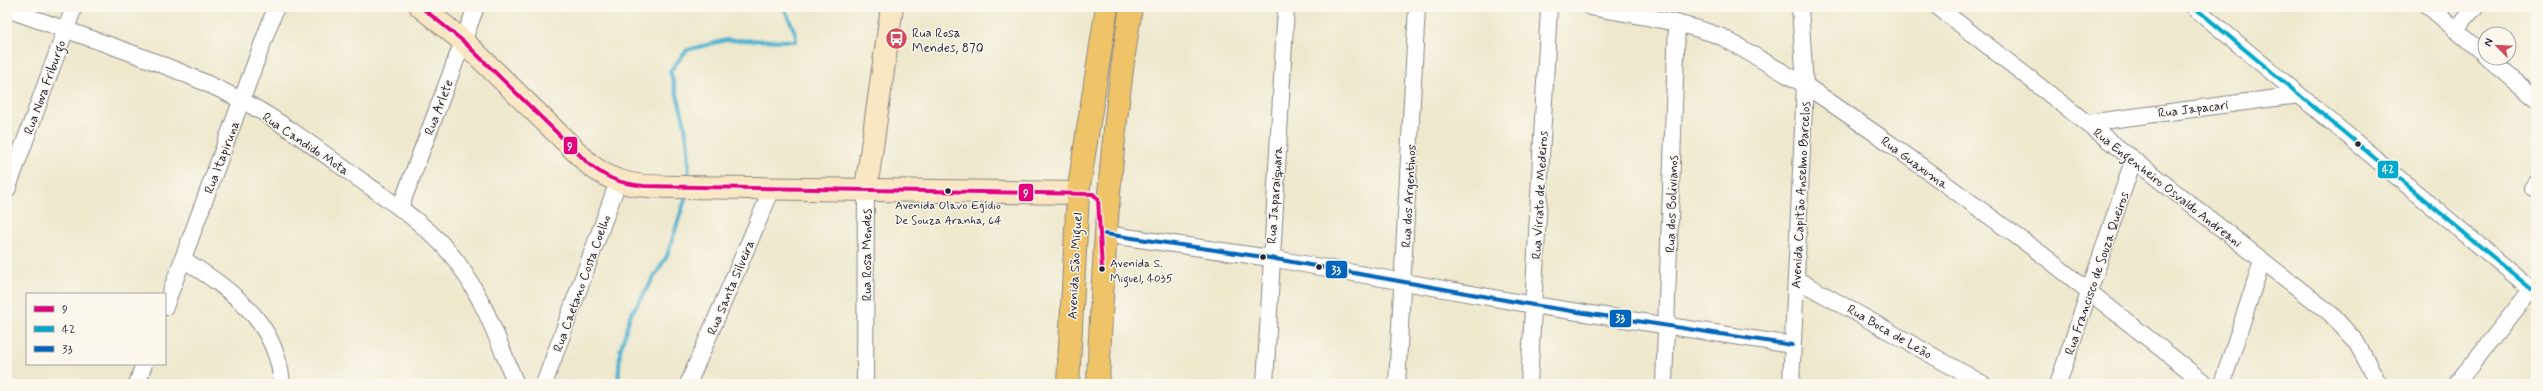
<svg xmlns="http://www.w3.org/2000/svg" width="2543" height="391" viewBox="0 0 2543 391" font-family="Mynerve,sans-serif">
  <style>
    .lines { fill: none; stroke-linecap: round; stroke-linejoin: round }
    .stream { stroke: #50b2cf; stroke-width: 4 }
    .minor-casing { stroke: #888584; stroke-width: 18 }
    .secondary-casing { stroke: #888584; stroke-width: 24 }
    .primary-casing { stroke: #888584; stroke-width: 24 }
    .minor { stroke: #fff; stroke-width: 16 }
    .secondary { stroke: #f9e7c3; stroke-width: 22 }
    .primary { stroke: #efc469; stroke-width: 22 }
    .bus-1-casing { stroke: #fbf7ec; stroke-width: 7 }
    .bus-2-casing { stroke: #fbf7ec; stroke-width: 7 }
    .bus-3-casing { stroke: #fbf7ec; stroke-width: 7 }
    .bus-1 { stroke: #e5007d; stroke-width: 4 }
    .bus-2 { stroke: #00a9ce; stroke-width: 4 }
    .bus-3 { stroke: #0065bd; stroke-width: 4 }
    .bus-dot { fill: #22223b; stroke: #fbf7ec; stroke-width: 1.5 }
    .labels { text-anchor: middle; stroke-width: 3; stroke-linejoin: round; paint-order: stroke }
    .bus-label { font-size: 12px; fill: #22223b; stroke: #fbf7ec }
    .poi-label { font-size: 13px; fill: #22223b; stroke: #fbf7ec; text-anchor: start }
    .street-label { font-size: 13px; fill: #22223b; stroke: #fbf7ec }
    .line-badge { stroke: #fbf7ec; stroke-width: 1.5 }
    .badge-label { font-size: 11px; text-anchor: middle; font-weight: bold; fill: #fff }
  </style>
  <rect width="100%" height="100%" fill="#fbf7ec"/>
  <filter id="ink" filterUnits="userSpaceOnUse"><feTurbulence type="fractalNoise" baseFrequency=".025" numOctaves="2"/><feDisplacementMap in="SourceGraphic" scale="8" xChannelSelector="R" yChannelSelector="G"/><feConvolveMatrix kernelMatrix="1 2 1 2 8 2 1 2 1" color-interpolation-filters="sRGB"/></filter>
  <filter id="wash" filterUnits="userSpaceOnUse"><feTurbulence type="fractalNoise" baseFrequency=".012" numOctaves="4" result="noise"/><feDisplacementMap in="SourceGraphic" scale="16" xChannelSelector="R" yChannelSelector="G"/><feGaussianBlur stdDeviation="0.9" result="paint"/><feColorMatrix in="noise" values="0 0 0 0 0 0 0 0 0 0 0 0 0 0 0 0 0 1.4 0 .05"/><feComposite in="paint" operator="in"/></filter>
  <g filter="url(#wash)">
    <rect width="100%" height="100%" fill="#eee8cd"/>
    <g class="lines">
      <g class="stream">
        <path d="M 688,180 C 692,142 681,107 670,71 L 687,50 L 726,40 L 796,41 L 796,35 L 784,7"/>
        <path d="M 618,384 L 620,351 L 630,316 L 667,256 L 687,193"/>
      </g>
    </g>
  </g>
  <g filter="url(#ink)">
    <g class="lines">
      <defs>
        <g id="minor">
          <path d="M 1590,7 C 1634,15 1680,21 1722,37 L 1805,85 L 1892,145 L 2044,256 L 2206,384"/>
          <path d="M 1938,7 L 2331,314 L 2356,342 L 2379,384"/>
          <path d="M 2194,7 L 2536,293"/>
          <path d="M 2429,7 L 2485,55"/>
          <path d="M 7,9 C 84,37 168,62 241,100 C 283,122 321,152 359,179 C 393,203 432,228 457,262 C 484,299 499,343 516,384"/>
          <path d="M 2455,30 L 2475,7"/>
          <path d="M 2488,58 L 2536,99"/>
          <path d="M 2087,123 L 2299,95"/>
          <path d="M 2532,188 L 2536,183"/>
          <path d="M 7,190 L 74,7"/>
          <path d="M 400,208 L 476,7"/>
          <path d="M 1105,234 L 1270,258 L 1533,305 L 1792,345"/>
          <path d="M 183,259 C 232,291 277,321 282,384"/>
          <path d="M 1796,279 L 1983,384"/>
          <path d="M 165,307 L 276,7"/>
          <path d="M 137,384 L 144,364"/>
          <path d="M 544,384 L 618,182"/>
          <path d="M 688,384 L 772,189"/>
          <path d="M 865,384 L 866,189"/>
          <path d="M 1265,384 L 1286,7"/>
          <path d="M 1397,384 L 1417,7"/>
          <path d="M 1529,384 L 1549,7"/>
          <path d="M 1664,384 L 1677,23"/>
          <path d="M 1791,384 L 1805,85 L 1800,7"/>
          <path d="M 2058,384 L 2133,161"/>
          <path d="M 2222,384 L 2262,261"/>
          <path d="M 2456,384 L 2532,289"/>
        </g>
        <g id="secondary">
          <path d="M 421,7 L 463,41 L 590,165 C 622,189 644,186 682,187 L 1078,193"/>
          <path d="M 866,189 L 892,7"/>
        </g>
        <g id="primary">
          <path d="M 1068,384 L 1078,193 L 1107,7"/>
          <path d="M 1098,384 C 1103,258 1111,132 1131,7"/>
        </g>
      </defs>
      <use href="#minor" class="minor-casing"/>
      <use href="#secondary" class="secondary-casing"/>
      <use href="#primary" class="primary-casing"/>
      <use href="#minor" class="minor"/>
      <use href="#secondary" class="secondary"/>
      <use href="#primary" class="primary"/>
      <defs>
        <path id="bus-1" d="M 421,7 L 463,41 L 590,165 C 610,180 620,183 644,186 L 1093,194 L 1098,199 L 1102,269"/>
        <path id="bus-2" d="M 2194,7 L 2536,293"/>
        <path id="bus-3" d="M 1105,234 L 1270,258 L 1533,305 L 1792,345"/>
      </defs>
      <use href="#bus-1" class="bus-1-casing"/>
      <use href="#bus-2" class="bus-2-casing"/>
      <use href="#bus-3" class="bus-3-casing"/>
      <use href="#bus-1" class="bus-1"/>
      <use href="#bus-2" class="bus-2"/>
      <use href="#bus-3" class="bus-3"/>
    </g>
  </g>
  <defs>
    <symbol id="bus-disc" viewBox="-11 -11 22 22"><circle r="9.5" fill="#d1495b" stroke="#fbf7ec"/><path d="M-5-6H5V4H4V6H2V4H-2V6H-4V4H-5ZM-3.5-4V0h7V-4ZM-3.5 1.2v1.5H-2V1.2ZM2 1.2v1.5H3.5V1.2Z" fill="#fff"/></symbol>
  </defs>
  <g fill-rule="evenodd">
    <use href="#bus-disc" x="884" y="26" width="25" height="25"/>
  </g>
  <g class="bus-dot">
    <circle cx="2358" cy="144" r="3.5"/>
    <circle cx="948" cy="191" r="3.5"/>
    <circle cx="1263" cy="257" r="3.5"/>
    <circle cx="1319" cy="267" r="3.5"/>
    <circle cx="1102" cy="269" r="3.5"/>
  </g>
  <g class="labels">
    <g class="bus-label">
      <text x="948" y="209">Avenida Olavo Egídio<tspan x="948" dy="15">De Souza Aranha, 64</tspan></text>
      <text x="1110" y="267" text-anchor="start">Avenida S.<tspan x="1110" dy="15">Miguel, 4035</tspan></text>
    </g>
    <g class="poi-label">
      <text x="912" y="37">Rua Rosa<tspan x="912" dy="15">Mendes, 870</tspan></text>
    </g>
    <g class="street-label">
      <text transform="translate(44 87) rotate(-70)" y="5">Rua Nova Friburgo</text>
      <text transform="translate(438 107) rotate(-69)" y="5">Rua Arlete</text>
      <text transform="translate(2193 108) rotate(-7)" y="5">Rua Japacari</text>
      <text transform="translate(306 143) rotate(34)" y="5">Rua Candido Mota</text>
      <text transform="translate(221 157) rotate(-69)" y="5">Rua Itapiruna</text>
      <text transform="translate(1915 162) rotate(36)" y="5">Rua Guaxuma</text>
      <text transform="translate(2168 187) rotate(38)" y="5">Rua Engenheiro Osvaldo Andreani</text>
      <text transform="translate(1274 195) rotate(-86)" y="5">Rua Japaraiquara</text>
      <text transform="translate(1539 195) rotate(-87)" y="5">Rua Viriato de Medeiros</text>
      <text transform="translate(1800 195) rotate(-87)" y="5">Avenida Capitão Anselmo Barcelos</text>
      <text transform="translate(1408 196) rotate(-87)" y="5">Rua dos Argentinos</text>
      <text transform="translate(1671 204) rotate(-88)" y="5">Rua dos Bolivianos</text>
      <text transform="translate(866 255) rotate(-90)" y="5">Rua Rosa Mendes</text>
      <text transform="translate(1074 266) rotate(-87)" y="5">Avenida São Miguel</text>
      <text transform="translate(2096 273) rotate(-71)" y="5">Rua Francisco de Souza Queiros</text>
      <text transform="translate(581 283) rotate(-70)" y="5">Rua Caetano Costa Coelho</text>
      <text transform="translate(730 287) rotate(-67)" y="5">Rua Santa Silveira</text>
      <text transform="translate(1890 331) rotate(30)" y="5">Rua Boca de Leão</text>
    </g>
  </g>
  <g class="line-badge">
    <rect x="563" y="136" width="15" height="19" rx="4" fill="#e5007d"/>
    <rect x="2377" y="160" width="22" height="19" rx="4" fill="#00a9ce"/>
    <rect x="1018" y="183" width="16" height="19" rx="4" fill="#e5007d"/>
    <rect x="1325" y="260" width="23" height="19" rx="4" fill="#0065bd"/>
    <rect x="1609" y="309" width="23" height="19" rx="4" fill="#0065bd"/>
  </g>
  <g class="badge-label">
    <text x="570" y="150">9</text>
    <text x="2388" y="173">42</text>
    <text x="1026" y="197">9</text>
    <text x="1336" y="274">33</text>
    <text x="1620" y="322">33</text>
  </g>
  <rect width="2543" height="391" fill="none" stroke="#fbf7ec" stroke-width="24"/>
  <rect x="26" y="293" width="140" height="72" fill="#fbf7ec" stroke="#a4a2a5"/>
  <rect x="34" y="306" width="20" height="6" fill="#e5007d" stroke="#a4a2a5"/>
  <text x="62" y="313" font-size="12" fill="#22223b">9</text>
  <rect x="34" y="326" width="20" height="6" fill="#00a9ce" stroke="#a4a2a5"/>
  <text x="62" y="333" font-size="12" fill="#22223b">42</text>
  <rect x="34" y="346" width="20" height="6" fill="#0065bd" stroke="#a4a2a5"/>
  <text x="62" y="353" font-size="12" fill="#22223b">33</text>
  <g transform="translate(2497 46) rotate(294)"><circle r="19" fill="#fbf7ec" stroke="#a4a2a5"/>
  <path d="M0-3L7 15L0 10L-7 15Z" fill="#d1495b"/>
  <text y="-6" font-size="11" font-weight="bold" text-anchor="middle" fill="#22223b">N</text>
  </g>
</svg>
